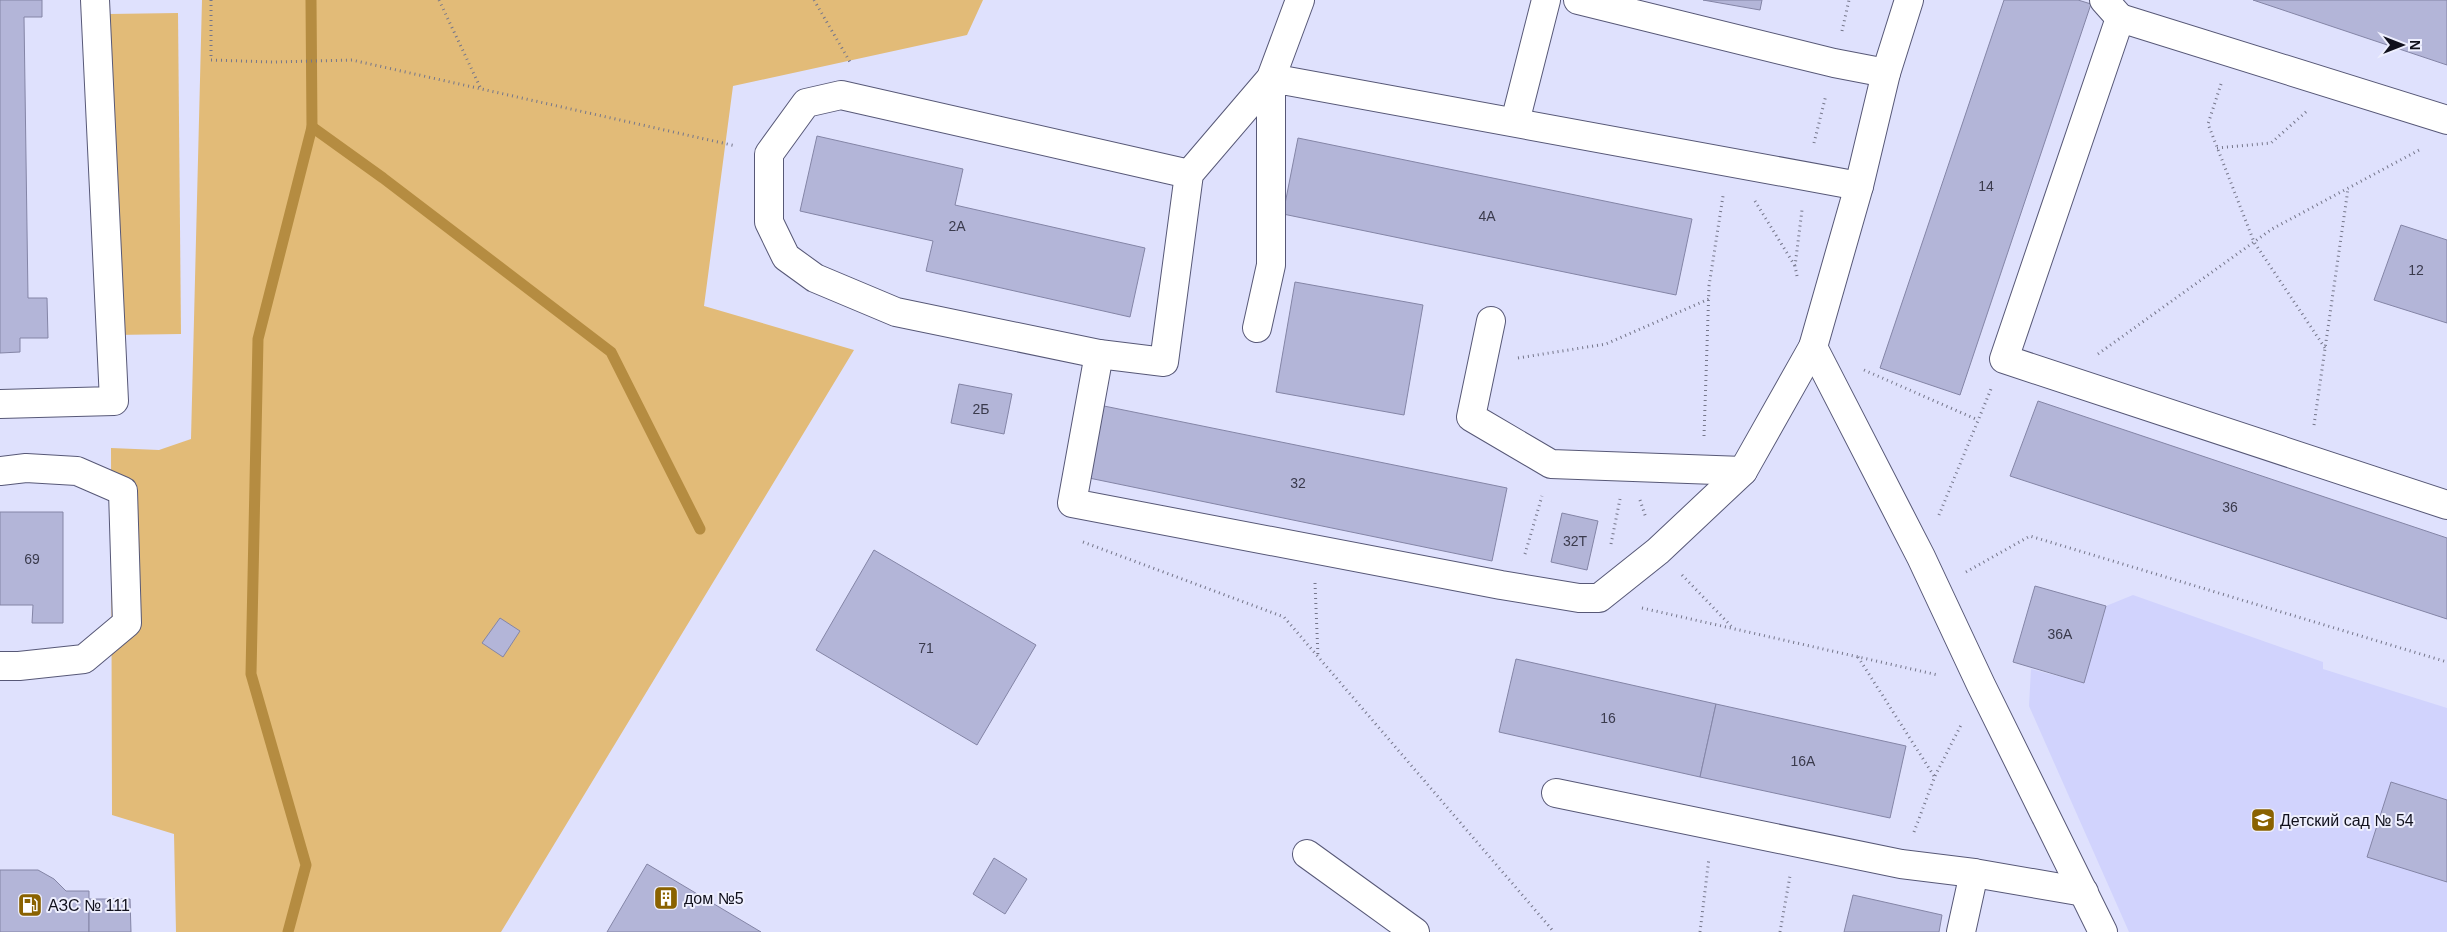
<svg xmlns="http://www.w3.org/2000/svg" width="2447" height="932" viewBox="0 0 2447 932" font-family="Helvetica,sans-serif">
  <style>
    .built { fill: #d1d3fd }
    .green { fill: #e2bb78 }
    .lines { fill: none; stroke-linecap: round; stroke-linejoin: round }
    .stream { stroke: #b58c41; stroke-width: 11 }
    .building { fill: #b3b5d8; stroke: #8485a6 }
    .minor-casing { stroke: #575877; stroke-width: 30 }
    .path { stroke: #75768a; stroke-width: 3; stroke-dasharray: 1 4; stroke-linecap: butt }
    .minor { stroke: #fff; stroke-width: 28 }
    .labels { text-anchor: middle; stroke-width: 4; stroke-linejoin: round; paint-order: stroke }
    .number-label { font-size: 14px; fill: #3a3a4c }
    .poi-label { font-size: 16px; fill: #11111d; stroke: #eeeffe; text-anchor: start }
  </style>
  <rect width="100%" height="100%" fill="#dfe1fd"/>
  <path class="built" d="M 2133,595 L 2323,662 L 2323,669 L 2447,708 L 2447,932 L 2129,932 L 2029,706 L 2031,669 L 2084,683 L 2106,606 Z"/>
  <g class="green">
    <path d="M 202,0 L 983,0 L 967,35 L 733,86 L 704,306 L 854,350 L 501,932 L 176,932 L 174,834 L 112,815 L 111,448 L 159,450 L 191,439 Z"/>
    <path d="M 178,13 L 181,334 L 114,335 L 109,14 Z"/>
  </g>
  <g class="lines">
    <g class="stream">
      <path d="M 312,127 L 383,178 L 611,352 L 700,529"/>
      <path d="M 288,932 L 306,865 L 251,674 L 258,339 L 312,127 L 311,0"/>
    </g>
  </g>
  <g class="building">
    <path d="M 0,0 L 42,0 L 42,17 L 24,17 L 28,298 L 47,298 L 48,338 L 20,338 L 20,352 L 0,353 Z"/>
    <path d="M 1703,0 L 1762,0 L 1760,10 Z"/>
    <path d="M 2004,0 L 2078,0 L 2091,4 L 1960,395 L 1880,368 Z"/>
    <path d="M 2253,0 L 2447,0 L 2447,65 Z"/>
    <path d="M 817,136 L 963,169 L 955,205 L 1145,248 L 1130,317 L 926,271 L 933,241 L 800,211 Z"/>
    <path d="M 1298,138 L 1692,219 L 1676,295 L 1283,214 Z"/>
    <path d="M 2401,225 L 2447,240 L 2447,323 L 2374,300 Z"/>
    <path d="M 1295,282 L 1423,305 L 1404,415 L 1276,392 Z"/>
    <path d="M 959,384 L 1012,394 L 1004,434 L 951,423 Z"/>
    <path d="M 2038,401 L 2447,538 L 2447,619 L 2010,476 Z"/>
    <path d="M 1104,406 L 1507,488 L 1492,561 L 1089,478 Z"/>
    <path d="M 0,512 L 63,512 L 63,623 L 32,623 L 33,605 L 0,605 Z"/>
    <path d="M 1562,513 L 1598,521 L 1587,570 L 1551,562 Z"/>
    <path d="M 874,550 L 1036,645 L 977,745 L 816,650 Z"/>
    <path d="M 2035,586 L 2106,606 L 2084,683 L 2013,662 Z"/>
    <path d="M 500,618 L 520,631 L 503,657 L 482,643 Z"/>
    <path d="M 1516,659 L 1716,704 L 1700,777 L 1499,732 Z"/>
    <path d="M 1716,704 L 1906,746 L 1890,818 L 1700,777 Z"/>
    <path d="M 2391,782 L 2447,800 L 2447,882 L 2367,857 Z"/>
    <path d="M 994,858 L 1027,879 L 1005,914 L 973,894 Z"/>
    <path d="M 647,864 L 761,932 L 607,932 Z"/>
    <path d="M 0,870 L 38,870 L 54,879 L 66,891 L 89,891 L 89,932 L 0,932 Z"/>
    <path d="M 1853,895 L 1942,915 L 1939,932 L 1844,932 Z"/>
    <path d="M 89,899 L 130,899 L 131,932 L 89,932 Z"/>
  </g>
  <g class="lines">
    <defs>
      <g id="minor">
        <path d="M 1578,0 L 1834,63 L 1886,73"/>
        <path d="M 1909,0 L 1886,73 L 1859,186 L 1813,347 L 1921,557 L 1981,685 L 2103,932"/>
        <path d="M 2104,0 L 2120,18 L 2004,359 L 2447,505"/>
        <path d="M 2120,18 L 2447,120"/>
        <path d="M 1515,122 L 1546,0"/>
        <path d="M 1189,174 L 841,95 L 806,103 L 769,154 L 769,222 L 786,257 L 815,278 L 896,312 L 1099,354 L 1164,362 L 1189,174 L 1271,78 L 1300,0"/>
        <path d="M 1491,321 L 1471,417 L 1551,464 L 1743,471"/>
        <path d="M 1257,328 L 1271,265 L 1271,78 L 1859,186"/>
        <path d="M 1099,354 L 1072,503 L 1501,585 L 1579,598 L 1599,598 L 1658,551 L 1743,471 L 1813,347"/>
        <path d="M 0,404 L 114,401 L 95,0"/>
        <path d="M 0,471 L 26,468 L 77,471 L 123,491 L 127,623 L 84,659 L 19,666 L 0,666"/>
        <path d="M 1556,793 L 1901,864 L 1974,873 L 2084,892"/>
        <path d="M 1307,854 L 1415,932"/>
        <path d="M 1961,932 L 1974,873"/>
      </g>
    </defs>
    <use href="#minor" class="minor-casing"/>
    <g class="path">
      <path d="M 211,0 L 211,60 L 272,62 L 352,60 L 736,146"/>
      <path d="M 439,0 L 481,89"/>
      <path d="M 814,0 L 850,62"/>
      <path d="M 1842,31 L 1849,0"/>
      <path d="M 2221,84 L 2208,124 L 2254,242 L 2325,348"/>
      <path d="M 1814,143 L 1826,95"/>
      <path d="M 2217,148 L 2271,143 L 2307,111"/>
      <path d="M 1755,201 L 1795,266"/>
      <path d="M 1797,276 L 1795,266 L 1802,210"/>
      <path d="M 2098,354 L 2272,229 L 2421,149"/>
      <path d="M 1518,358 L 1606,344 L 1709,299"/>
      <path d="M 1864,370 L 1978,420"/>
      <path d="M 2314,425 L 2348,189"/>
      <path d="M 1704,436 L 1709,286 L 1723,196"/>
      <path d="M 1640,500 L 1646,518"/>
      <path d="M 1939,515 L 1991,389"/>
      <path d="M 1083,542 L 1284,617 L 1554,932"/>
      <path d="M 1611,544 L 1620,499"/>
      <path d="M 1525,554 L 1542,496"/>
      <path d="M 1966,572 L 2030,536 L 2447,662"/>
      <path d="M 1682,575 L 1733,628"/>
      <path d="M 1315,583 L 1318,657"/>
      <path d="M 1642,608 L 1938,675"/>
      <path d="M 1858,657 L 1934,776"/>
      <path d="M 1914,832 L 1935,776 L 1962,723"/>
      <path d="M 1700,932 L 1709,858"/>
      <path d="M 1780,932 L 1790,876"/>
    </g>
    <use href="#minor" class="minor"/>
  </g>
  <defs>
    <symbol id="school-square" viewBox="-11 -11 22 22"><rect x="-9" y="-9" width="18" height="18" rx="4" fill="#8a6200" stroke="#eeeffe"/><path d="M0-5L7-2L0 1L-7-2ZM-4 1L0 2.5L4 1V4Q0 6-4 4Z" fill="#fff"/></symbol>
    <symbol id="building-square" viewBox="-11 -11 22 22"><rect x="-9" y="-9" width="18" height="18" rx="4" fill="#8a6200" stroke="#eeeffe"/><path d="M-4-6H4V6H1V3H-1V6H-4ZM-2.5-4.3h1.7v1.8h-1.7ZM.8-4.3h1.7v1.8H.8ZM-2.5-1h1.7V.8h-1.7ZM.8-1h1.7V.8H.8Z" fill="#fff"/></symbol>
    <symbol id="fuel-square" viewBox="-11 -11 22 22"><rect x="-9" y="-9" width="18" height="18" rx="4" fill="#8a6200" stroke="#eeeffe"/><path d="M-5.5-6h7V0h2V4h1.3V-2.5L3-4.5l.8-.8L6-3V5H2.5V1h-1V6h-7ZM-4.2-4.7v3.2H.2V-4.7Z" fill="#fff"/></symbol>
  </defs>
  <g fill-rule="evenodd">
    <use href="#school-square" x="2249" y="806" width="28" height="28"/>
    <use href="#building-square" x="652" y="884" width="28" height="28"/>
    <use href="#fuel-square" x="16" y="891" width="28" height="28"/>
  </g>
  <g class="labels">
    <g class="number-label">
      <text x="1986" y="191">14</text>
      <text x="1487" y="221">4А</text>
      <text x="957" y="231">2А</text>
      <text x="2416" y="275">12</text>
      <text x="981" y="414">2Б</text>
      <text x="1298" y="488">32</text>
      <text x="2230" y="512">36</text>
      <text x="1575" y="546">32Т</text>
      <text x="32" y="564">69</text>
      <text x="2060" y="639">36А</text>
      <text x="926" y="653">71</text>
      <text x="1608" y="723">16</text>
      <text x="1803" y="766">16А</text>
    </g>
    <g class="poi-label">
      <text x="2280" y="826">Детский сад № 54</text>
      <text x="684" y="904">дом №5</text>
      <text x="48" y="911">АЗС № 111</text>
    </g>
  </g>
  <g transform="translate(2402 45) rotate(90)" stroke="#eeeffe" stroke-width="4" paint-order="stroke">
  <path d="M0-4L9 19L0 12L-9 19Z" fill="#11111d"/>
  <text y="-8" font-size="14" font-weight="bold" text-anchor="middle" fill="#11111d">N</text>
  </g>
</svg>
